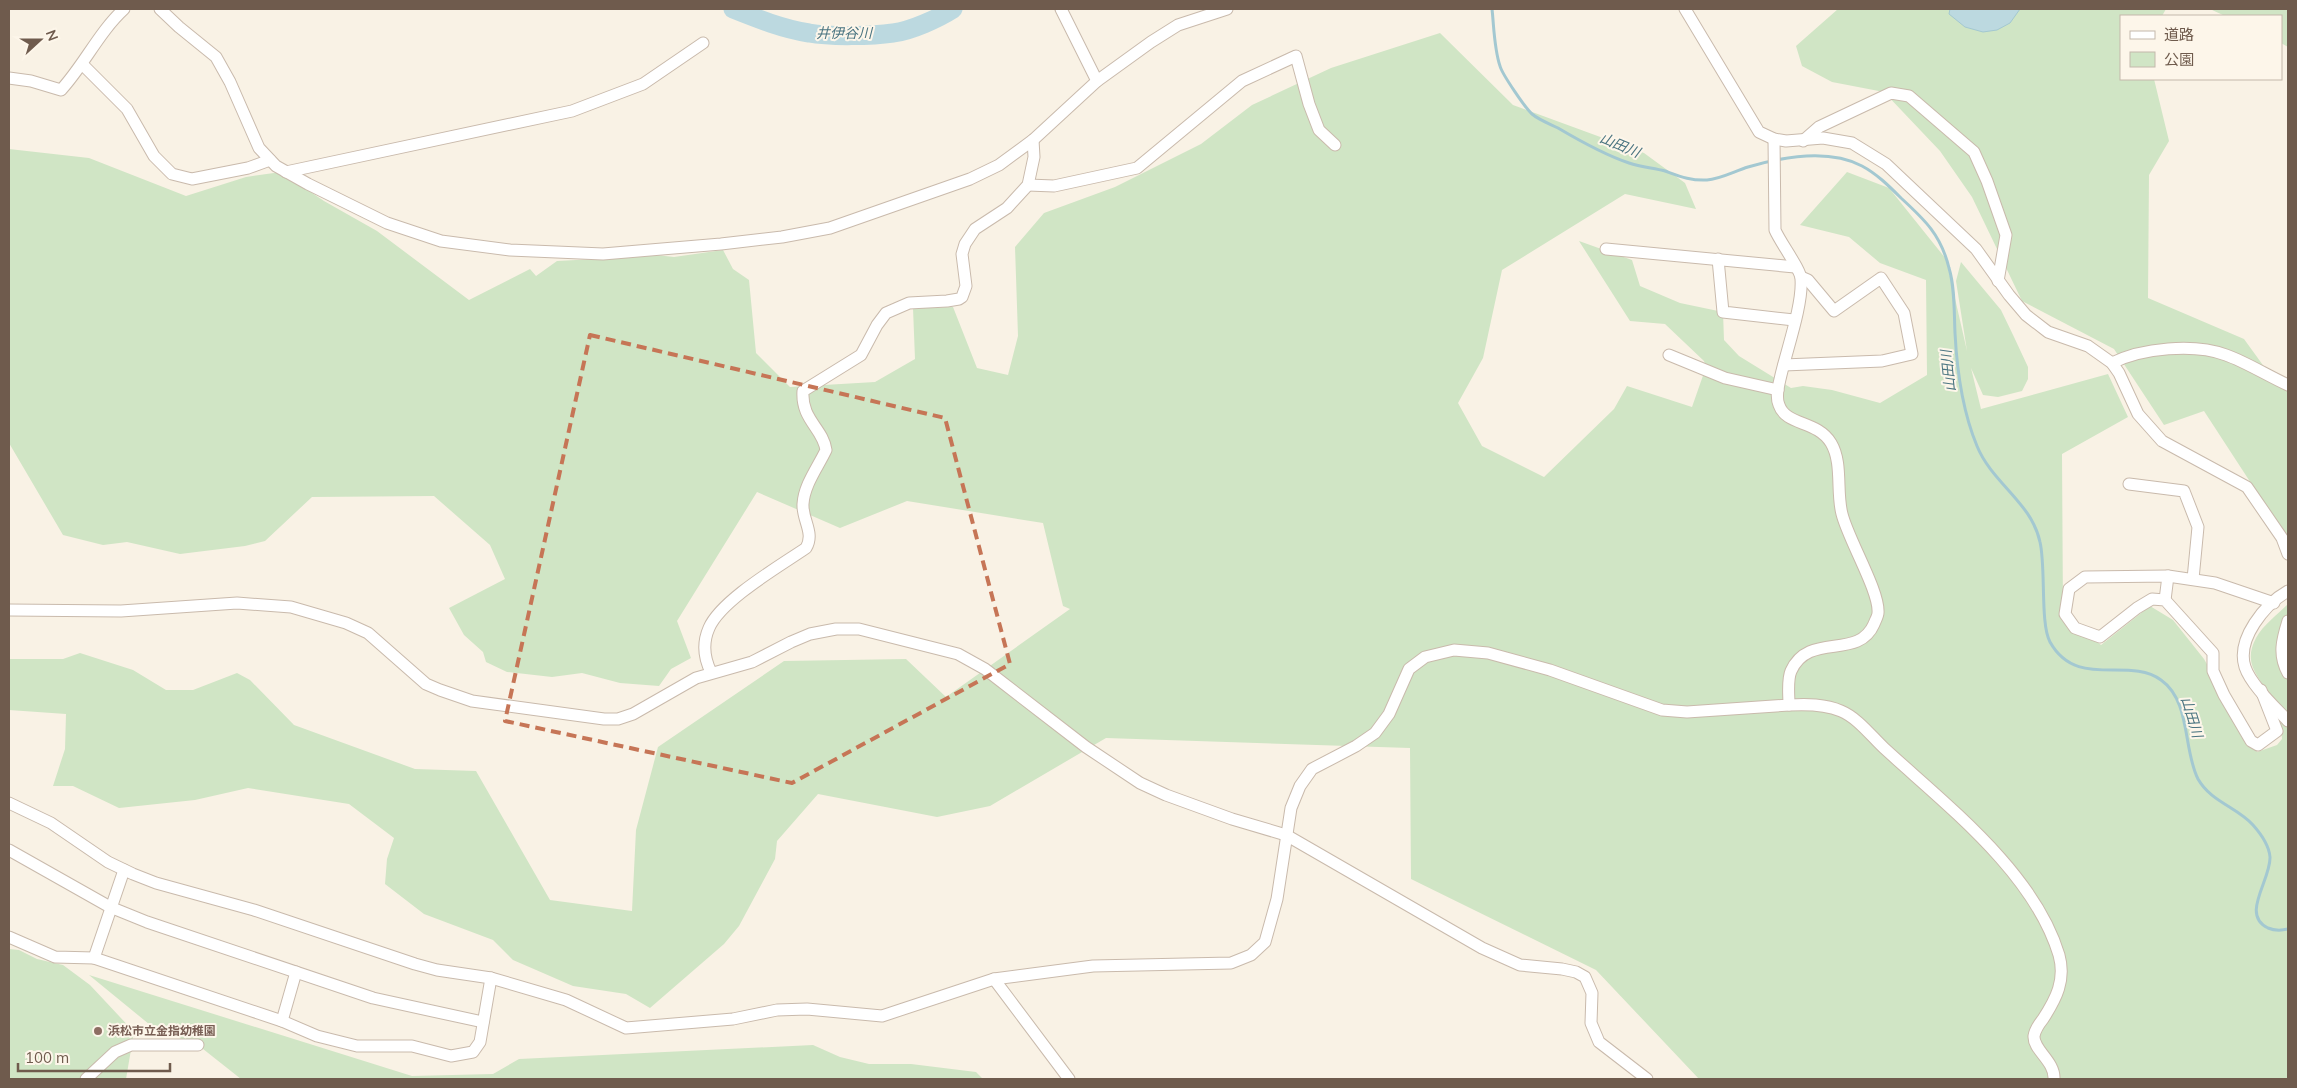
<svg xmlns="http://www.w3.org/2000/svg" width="2297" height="1088" viewBox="0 0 2297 1088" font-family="Mulish,'Noto Sans JP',sans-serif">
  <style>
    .green { fill: #d0e5c5 }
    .water { fill: #bcd9e0; stroke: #a3c8d1 }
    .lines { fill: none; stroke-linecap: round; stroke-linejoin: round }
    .stream { stroke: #a3c8d1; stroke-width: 3 }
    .river { stroke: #bcd9e0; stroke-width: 19 }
    .minor-casing { stroke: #c9baac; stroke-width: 13 }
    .minor { stroke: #fff; stroke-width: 11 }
    .marked { fill: none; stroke: #c67556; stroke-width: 4; stroke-dasharray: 10 6; stroke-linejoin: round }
    .education-dot { fill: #8d6e63; stroke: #fdf6ea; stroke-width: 2 }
    .labels { text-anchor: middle; stroke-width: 4; stroke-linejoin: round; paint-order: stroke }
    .education-label { font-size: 12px; font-weight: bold; fill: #785e54; stroke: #fdf6ea; text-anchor: start }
    .water-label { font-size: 14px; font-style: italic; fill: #4a7480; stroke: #fdf6ea }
  </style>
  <rect width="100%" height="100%" fill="#f9f2e5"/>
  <g class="green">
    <path d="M 1838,9 L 2166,9 L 2162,16 L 2121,16 L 2121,79 L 2154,79 L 2169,141 L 2149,175 L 2148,298 L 2244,339 L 2273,379 L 2288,384 L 2288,540 L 2204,411 L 2164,425 L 2114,349 L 2022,301 L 1972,197 L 1940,151 L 1884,92 L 1832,82 L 1802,66 L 1796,46 Z"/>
    <path d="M 2210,9 L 2288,9 L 2288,47 L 2281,43 L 2281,16 L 2225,16 Z"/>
    <path d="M 1440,33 L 1513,105 L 1644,153 L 1685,183 L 1696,209 L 1625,194 L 1502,270 L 1483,358 L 1458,403 L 1482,446 L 1544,477 L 1614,409 L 1627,386 L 1692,407 L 1706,367 L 1704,361 L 1665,324 L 1630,321 L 1579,241 L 1632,260 L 1640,286 L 1680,303 L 1723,312 L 1724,340 L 1739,356 L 1791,388 L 1803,386 L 1832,390 L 1880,403 L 1927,375 L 1926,280 L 1880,263 L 1849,237 L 1800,225 L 1847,172 L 1889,188 L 1946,259 L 1967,351 L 1956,281 L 1961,262 L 2001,310 L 2014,337 L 2028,367 L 2028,379 L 2022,391 L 1998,397 L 1983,395 L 1971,368 L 1981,409 L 2108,374 L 2128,417 L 2062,454 L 2063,613 L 2101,645 L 2150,606 L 2173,620 L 2204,659 L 2257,752 L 2277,745 L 2282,739 C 2281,725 2278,713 2272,701 C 2262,678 2241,666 2256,638 C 2263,625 2278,614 2288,604 L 2288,1079 L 1699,1079 L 1596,970 L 1411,879 L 1410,748 L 1106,738 L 990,806 L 937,817 L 818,794 L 777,841 L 775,859 L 739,926 L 724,944 L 650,1008 L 626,994 L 573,986 L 513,960 L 493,940 L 424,914 L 385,884 L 387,859 L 394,838 L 349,804 L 248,788 L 195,800 L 119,808 L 73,786 L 53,786 L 65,749 L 66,714 L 9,710 L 9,659 L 63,659 L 80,653 L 133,670 L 166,690 L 193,690 L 237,673 L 250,680 L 294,725 L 415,769 L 476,771 L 550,900 L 632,911 L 636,830 L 658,747 L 784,661 L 906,659 L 946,697 L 1070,609 L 1063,606 L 1043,523 L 907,501 L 840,528 L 757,492 L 677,621 L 691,658 L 671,669 L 659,686 L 620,683 L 582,673 L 552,677 L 507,672 L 486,662 L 483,652 L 464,635 L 449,608 L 505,579 L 490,545 L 434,496 L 312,497 L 265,541 L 245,546 L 180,554 L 127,542 L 103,545 L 63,535 L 9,443 L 9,149 L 89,158 L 186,196 L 246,177 L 281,172 L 324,201 L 377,231 L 469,300 L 530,269 L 536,276 L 557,261 L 595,259 L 629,252 L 674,257 L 723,250 L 733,269 L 749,280 L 756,353 L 790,387 L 875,382 L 915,359 L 913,308 L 953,307 L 977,368 L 1008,375 L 1018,336 L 1015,247 L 1044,213 L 1115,187 L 1201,144 L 1252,105 L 1331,68 Z"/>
    <path d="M 9,949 L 19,950 L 37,959 L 63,965 L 90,985 L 134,1032 L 126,1079 L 9,1079 Z"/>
    <path d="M 89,975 L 412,1076 L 493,1074 L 519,1059 L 813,1045 L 840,1057 L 869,1064 L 911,1064 L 976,1072 L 983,1079 L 241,1079 L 198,1045 L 155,1029 Z"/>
  </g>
  <path class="water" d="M 1950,9 L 2020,9 L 2010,23 L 1997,30 L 1983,32 L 1965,27 L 1949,14 Z"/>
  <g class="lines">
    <path class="stream" d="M 1492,9 C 1494,27 1494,48 1500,66 C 1502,74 1526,109 1532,114 C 1539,120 1550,124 1558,128 C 1580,141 1605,155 1629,163 C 1641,167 1653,168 1665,171 C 1679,176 1691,181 1707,180 C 1720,179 1735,171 1748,167 C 1782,157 1828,148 1862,166 C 1877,174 1889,186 1901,198 C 1925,220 1941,235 1949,268 C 1955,288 1954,312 1955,333 C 1957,372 1962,410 1977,446 C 1992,483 2032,503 2040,542 C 2046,567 2040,624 2050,642 C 2077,690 2128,656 2161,680 C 2191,701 2183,750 2198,779 C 2211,802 2237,807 2253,825 C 2261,834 2269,845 2270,857 C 2271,880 2240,915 2268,928 C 2275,931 2280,931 2288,929"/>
    <path class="river" d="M 733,9 C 758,19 783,29 809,33 C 830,37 873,36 893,33 C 911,31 939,18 953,9"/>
    <defs>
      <g id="minor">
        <path d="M 160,9 L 179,27 L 216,57 L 230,82 L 259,148 L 276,166 L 308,184 L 387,223 L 441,241 L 510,250 L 603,254 L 721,244 L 782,237 L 830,228 L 970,179 L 999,165 L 1033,140 L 1097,81 L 1151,42 L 1178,25 L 1227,9"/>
        <path d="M 1061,9 L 1097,81"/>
        <path d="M 1685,9 L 1759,132 L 1774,139 L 1786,141 L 1823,138 L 1852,143 L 1886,164 L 1976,249 L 2009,295 L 2026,315 L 2048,332 L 2088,346 L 2112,363 L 2119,373 L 2138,414 L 2162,441 L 2247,487 L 2282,538 L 2288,554"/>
        <path d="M 82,64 L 127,109 L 154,156 L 172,174 L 192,179 L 248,168 L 270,160"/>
        <path d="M 9,78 L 31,81 L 61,90 C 84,65 99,32 124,9"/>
        <path d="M 1803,141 L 1819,127 L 1891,93 L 1909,96 L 1974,152 L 1987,181 L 2006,235 L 1998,281"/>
        <path d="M 286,172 L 572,111 L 643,84 L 703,43"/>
        <path d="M 1028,185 L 1054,186 L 1137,168 L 1242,81 L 1296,56 L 1309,104 L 1319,130 L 1335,145"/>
        <path d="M 1606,249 L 1795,267"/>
        <path d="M 1718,259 L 1723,312 L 1794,320"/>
        <path d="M 1669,355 L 1725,378 L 1778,390"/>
        <path d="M 2112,363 C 2142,348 2194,343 2226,355 C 2246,362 2268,376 2288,385"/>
        <path d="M 1784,365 L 1882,361 L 1912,354 L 1904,313 L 1881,278 L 1834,311 L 1808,280 L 1801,277"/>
        <path d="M 2129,484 L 2184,491 L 2198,527 L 2193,579"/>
        <path d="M 2288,591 C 2265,604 2236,639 2245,667 C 2251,685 2275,707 2288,721"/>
        <path d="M 2165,600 L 2168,576"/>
        <path d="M 9,610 L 121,611 L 237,603 L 291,607 L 346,623 L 368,633 L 426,684 L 440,690 L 472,701 L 604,719 L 618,719 L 633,714 L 696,678 L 752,662 L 791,642 L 810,634 L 836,629 L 859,629 L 958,654 L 985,669 L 1086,747 L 1140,783 L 1166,795 L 1232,819 L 1286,835 L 1482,948 L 1520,965 L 1562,969 L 1576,972 L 1585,977 L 1592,993 L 1591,1023 L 1599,1042 L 1647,1079"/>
        <path d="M 2288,621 C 2282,640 2278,655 2288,673"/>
        <path d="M 711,672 C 704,658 702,644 709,628 C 721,600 780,566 806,548 C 815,533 802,520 803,504 C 804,485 818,467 826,450 C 823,428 801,420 803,391 L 861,355 L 877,325 L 886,313 L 909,303 L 947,301 L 959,299 L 962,297 L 966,286 L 962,254 L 965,244 L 975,229 L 1007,208 L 1028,185 L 1034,157 L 1033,140"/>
        <path d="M 2261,690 L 2277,731 L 2258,745 L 2251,741 L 2224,695 L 2213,671 L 2213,653 L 2165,600 L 2152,599 L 2137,608 L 2100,637 L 2075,628 L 2065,614 L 2069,589 L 2085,577 L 2168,576 L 2215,583 L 2274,603"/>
        <path d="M 1789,705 C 1807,704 1825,704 1841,711 C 1858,718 1872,737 1884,748 C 1946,805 2034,872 2059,955 C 2066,980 2056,999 2043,1019 C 2039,1024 2035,1030 2034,1036 C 2033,1050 2055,1061 2054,1079"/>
        <path d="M 9,803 L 51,823 L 108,862 L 133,874 L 156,883 L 254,910 L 415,964 L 437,970 L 491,978 L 566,1000 L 626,1028 L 733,1019 L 777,1010 L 807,1009 L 882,1016 L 994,979 L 1093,966 L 1231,963 L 1251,955 L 1265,942 L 1277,899 L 1291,808 L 1300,786 L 1312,769 L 1356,746 L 1375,733 L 1389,714 L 1409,669 L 1425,657 L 1454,650 L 1488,653 L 1550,670 L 1662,710 L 1687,712 L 1789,705 C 1789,695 1787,680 1791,671 C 1809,631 1858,661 1874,624 C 1875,621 1878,616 1878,613 C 1880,592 1848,539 1842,514 C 1836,492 1843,463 1831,443 C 1817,420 1786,426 1779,405 C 1775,396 1779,384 1781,375 C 1787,349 1803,304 1801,279 C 1801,270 1780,242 1775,230 L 1774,139"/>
        <path d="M 9,850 L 110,907 L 147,922 L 373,998 L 483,1022"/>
        <path d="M 9,937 L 55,957 L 94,958 L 282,1021 L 317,1036 L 357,1046 L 412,1046 L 451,1056 L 473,1052 L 480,1042 L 491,978"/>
        <path d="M 94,958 L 124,870"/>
        <path d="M 994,979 L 1069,1079"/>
        <path d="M 282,1021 L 296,972"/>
        <path d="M 86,1079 L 115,1052 L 131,1045 L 198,1045"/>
      </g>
    </defs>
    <use href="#minor" class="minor-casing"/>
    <use href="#minor" class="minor"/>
  </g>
  <path class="marked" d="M 590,335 L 945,418 L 1010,664 L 792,783 L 505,721 Z"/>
  <circle class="education-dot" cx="98" cy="1031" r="5"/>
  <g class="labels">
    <g class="education-label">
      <text x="108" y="1035">浜松市立金指幼稚園</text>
    </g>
    <g class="water-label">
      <text x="844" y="38">井伊谷川</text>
      <text transform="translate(1620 145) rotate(23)" y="5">山田川</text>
      <text transform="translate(1948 371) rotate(-96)" y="5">山田川</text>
      <text transform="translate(2192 717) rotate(73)" y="5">山田川</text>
    </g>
  </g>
  <rect width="2297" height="1088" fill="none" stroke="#6f5b4d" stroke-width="20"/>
  <rect x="2120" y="15" width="162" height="65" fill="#fdf6ea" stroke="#c4b8ab"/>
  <rect x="2130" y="31" width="25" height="8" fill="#ffffff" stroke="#c4b8ab"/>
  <text x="2164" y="40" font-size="15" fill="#6f5b4d">道路</text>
  <rect x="2130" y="52" width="25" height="15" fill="#d0e5c5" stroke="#c4b8ab"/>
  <text x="2164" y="65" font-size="15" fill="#6f5b4d">公園</text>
  <g transform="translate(40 40) rotate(69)" stroke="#fdf6ea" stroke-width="4" paint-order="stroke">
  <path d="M0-4L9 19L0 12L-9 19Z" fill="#6f5b4d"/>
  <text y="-8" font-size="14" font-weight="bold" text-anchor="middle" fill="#6f5b4d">N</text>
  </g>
  <path d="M18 1063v8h152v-8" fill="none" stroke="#6f5b4d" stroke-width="2.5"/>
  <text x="25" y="1063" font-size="15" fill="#6f5b4d" stroke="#fdf6ea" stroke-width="4" paint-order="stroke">100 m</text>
</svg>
